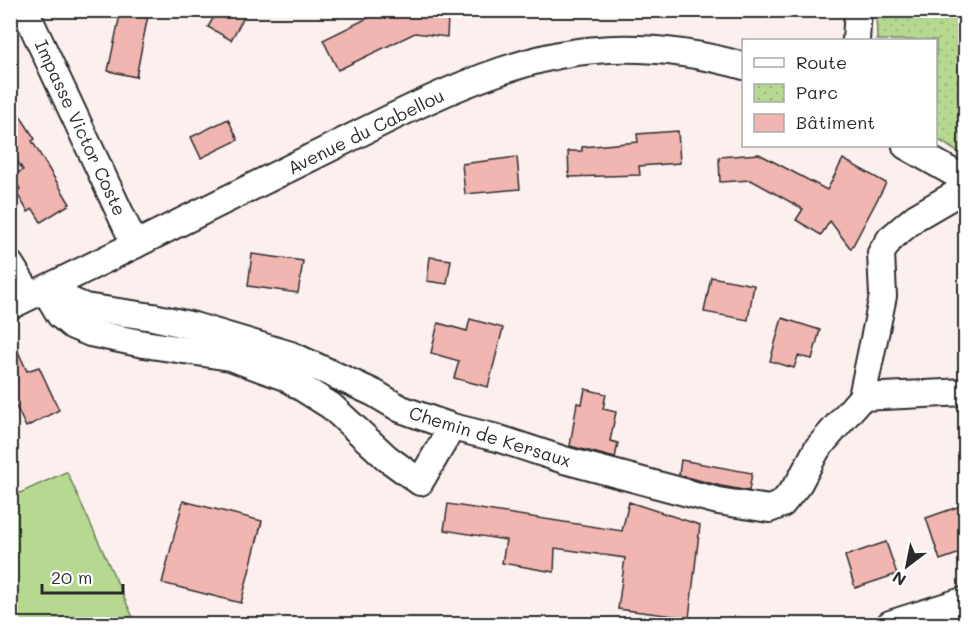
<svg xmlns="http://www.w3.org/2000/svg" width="976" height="635" viewBox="0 0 976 635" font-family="Mali,sans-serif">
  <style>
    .park { fill: url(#park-dots); stroke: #70825e; stroke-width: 1.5 }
    .pitch { fill: #b6d891; stroke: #70825e; stroke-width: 1.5 }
    .building { fill: #f1b6b1; stroke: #2b2b2b; stroke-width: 1.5 }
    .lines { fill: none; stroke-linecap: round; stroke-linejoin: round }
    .street-casing { stroke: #2b2b2b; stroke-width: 30 }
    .street { stroke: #fff; stroke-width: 26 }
    .labels { text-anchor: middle; stroke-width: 4.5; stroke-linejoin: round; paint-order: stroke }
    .street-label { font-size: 18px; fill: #2b2b2b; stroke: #fff }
  </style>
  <defs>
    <pattern id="park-dots" width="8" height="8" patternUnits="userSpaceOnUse" patternTransform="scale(1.5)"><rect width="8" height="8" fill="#b6d891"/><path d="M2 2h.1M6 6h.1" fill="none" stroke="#9dba7d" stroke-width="1.8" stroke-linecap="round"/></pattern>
  </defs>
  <rect width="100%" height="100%" fill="#fcf0ef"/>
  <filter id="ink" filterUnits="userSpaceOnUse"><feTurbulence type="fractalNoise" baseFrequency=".0167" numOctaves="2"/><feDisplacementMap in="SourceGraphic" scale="12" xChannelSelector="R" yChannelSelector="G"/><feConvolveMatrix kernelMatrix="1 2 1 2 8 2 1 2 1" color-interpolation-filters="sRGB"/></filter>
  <g filter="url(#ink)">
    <path class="park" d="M 876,11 L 965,11 L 965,157 L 936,138 L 936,40 L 877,40 Z"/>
    <path class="pitch" d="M 66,472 L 67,472 L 136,624 L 11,624 L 11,497 Z"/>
    <g class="building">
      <path d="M 121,10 L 149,10 L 136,77 L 108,71 Z"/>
      <path d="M 218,10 L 248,10 L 231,40 L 208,27 Z"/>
      <path d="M 409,10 L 410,13 L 452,15 L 448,17 L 447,37 L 415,33 L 338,70 L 323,40 L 372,16 L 373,11 Z"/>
      <path d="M 10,100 L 35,139 L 32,141 L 70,204 L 41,222 L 33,209 L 28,212 L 16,192 L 20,189 L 12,176 L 23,170 L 12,153 L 10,154 Z"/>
      <path d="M 228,119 L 238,140 L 201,158 L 191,137 Z"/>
      <path d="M 678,131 L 680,163 L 639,166 L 640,175 L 569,177 L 568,151 L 582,151 L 582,147 L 638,142 L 637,134 Z"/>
      <path d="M 759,154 L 827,190 L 843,159 L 886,183 L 851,249 L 830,221 L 821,235 L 796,220 L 803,209 L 751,180 L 720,182 L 719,157 Z"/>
      <path d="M 517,157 L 520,189 L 465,194 L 462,164 Z"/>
      <path d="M 252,254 L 303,261 L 298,293 L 248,286 Z"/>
      <path d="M 430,257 L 451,260 L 447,284 L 427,281 Z"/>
      <path d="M 711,277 L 754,285 L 748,320 L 704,312 Z"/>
      <path d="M 782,318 L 820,330 L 812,359 L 798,356 L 794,368 L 770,361 Z"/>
      <path d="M 470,319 L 503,328 L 488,387 L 454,378 L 459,361 L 431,353 L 438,323 L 467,331 Z"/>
      <path d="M 10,334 L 27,371 L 39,367 L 59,410 L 26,427 L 10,394 Z"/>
      <path d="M 585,389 L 606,394 L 603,409 L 616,412 L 610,441 L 618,443 L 615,458 L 570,446 L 577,403 L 582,404 Z"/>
      <path d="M 681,460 L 752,473 L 749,491 L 721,486 L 679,475 Z"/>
      <path d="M 183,501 L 262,521 L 241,603 L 162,583 Z"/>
      <path d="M 629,502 L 700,525 L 689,618 L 618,609 L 625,558 L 555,548 L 554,572 L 502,563 L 506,540 L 444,530 L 448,504 L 622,531 Z"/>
      <path d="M 966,504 L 966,551 L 940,560 L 926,518 Z"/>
      <path d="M 886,542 L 897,574 L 855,588 L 845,556 Z"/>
    </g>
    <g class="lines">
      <defs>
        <g id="street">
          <path d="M 25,10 L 135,245"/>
          <path d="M 856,40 L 858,10"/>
          <path d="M 906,146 L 966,180"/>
          <path d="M 10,264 L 30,296"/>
          <path d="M 45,290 L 85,307 L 153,317 L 194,326 L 291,355 L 374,393 L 401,409 L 452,427 L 497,438 L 564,460 L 718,501 L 769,509 L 782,504 L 799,483 L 817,449 L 862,397 L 883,296 L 881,253 L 890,239 L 916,217 L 966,188"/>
          <path d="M 45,290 L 60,315 L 73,326 L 90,333 L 144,344 L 230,357 L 285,377 L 331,406 L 387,458 L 420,482 L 452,427"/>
          <path d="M 10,306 C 111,257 212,207 312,157 C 391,118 472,73 559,55 C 621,43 683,49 744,66"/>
          <path d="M 862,397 L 966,392"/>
          <path d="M 890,624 L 966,600"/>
        </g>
      </defs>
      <use href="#street" class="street-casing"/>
      <use href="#street" class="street"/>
    </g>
  </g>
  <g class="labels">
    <g class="street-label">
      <text transform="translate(80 128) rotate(65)" y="6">Impasse Victor Coste</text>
      <text transform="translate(366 132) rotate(-26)" y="6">Avenue du Cabellou</text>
      <text transform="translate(490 437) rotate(17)" y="6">Chemin de Kersaux</text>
    </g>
  </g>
  <rect width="976" height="635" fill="none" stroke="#fff" stroke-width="36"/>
  <rect x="18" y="18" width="940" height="599" fill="none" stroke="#2b2b2b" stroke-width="2" filter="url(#ink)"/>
  <rect x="742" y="39" width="195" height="108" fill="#ffffff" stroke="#aaaaaa" stroke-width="1.5"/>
  <rect x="754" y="58" width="30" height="9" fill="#ffffff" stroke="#aaaaaa" stroke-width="1.5"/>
  <text x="796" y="69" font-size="18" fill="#2b2b2b">Route</text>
  <rect x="754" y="84" width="30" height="18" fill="url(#park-dots)" stroke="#aaaaaa" stroke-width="1.5"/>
  <text x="796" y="99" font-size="18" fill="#2b2b2b">Parc</text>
  <rect x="754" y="114" width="30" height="18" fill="#f1b6b1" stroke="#aaaaaa" stroke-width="1.5"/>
  <text x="796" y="129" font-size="18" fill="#2b2b2b">Bâtiment</text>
  <g transform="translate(907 566) rotate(212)" stroke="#ffffff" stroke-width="4.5" paint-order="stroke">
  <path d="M0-4.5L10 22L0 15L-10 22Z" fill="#2b2b2b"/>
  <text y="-9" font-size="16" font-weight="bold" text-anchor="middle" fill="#2b2b2b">N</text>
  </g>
  <path d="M42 584v9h81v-9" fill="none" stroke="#2b2b2b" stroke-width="3"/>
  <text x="51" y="584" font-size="18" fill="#2b2b2b" stroke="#ffffff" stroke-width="4.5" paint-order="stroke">20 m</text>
</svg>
